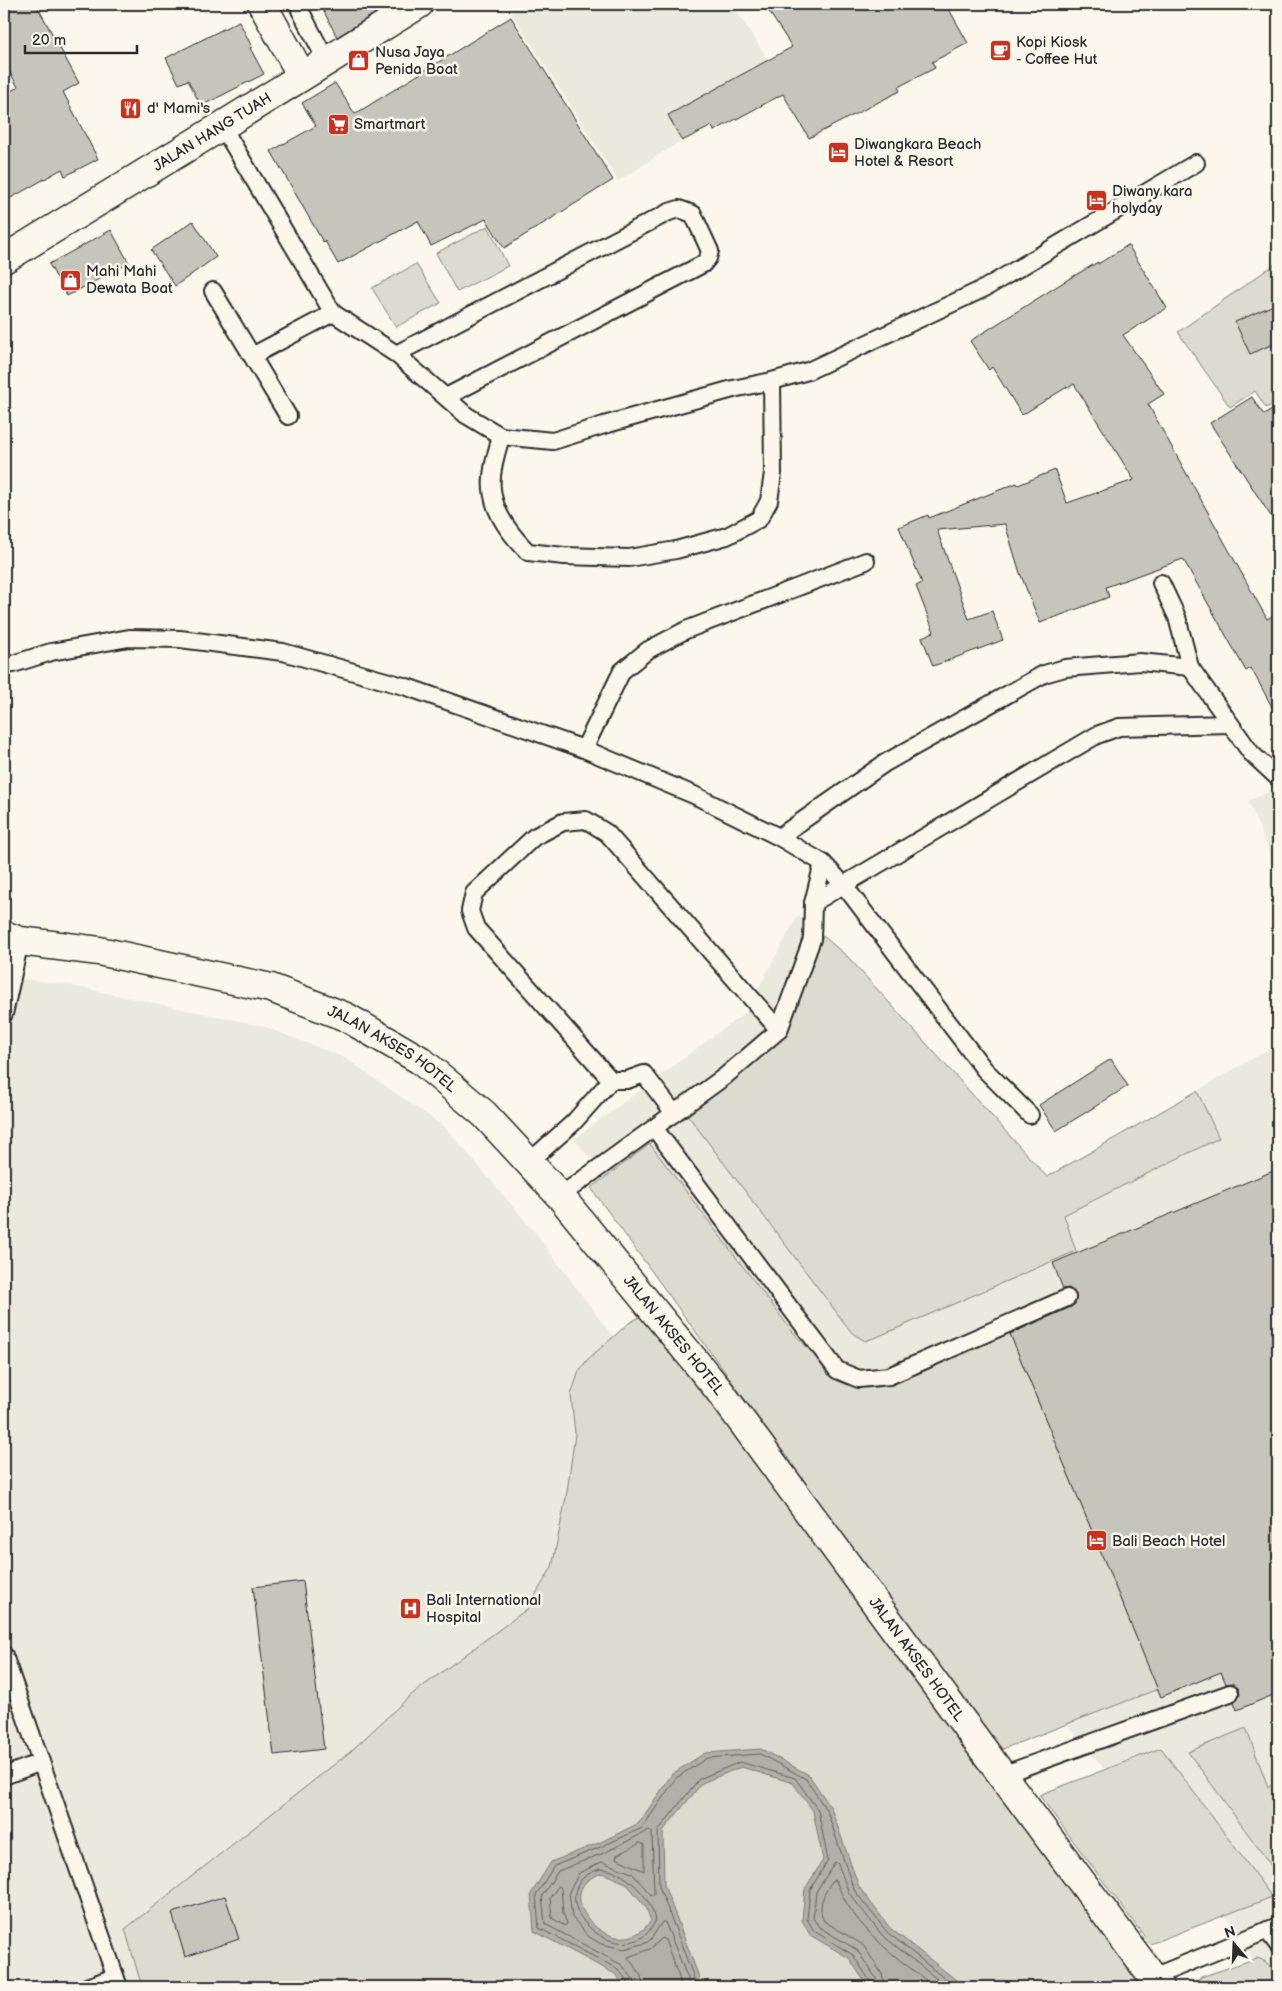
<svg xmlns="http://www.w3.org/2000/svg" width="1282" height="1991" viewBox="0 0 1282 1991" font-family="'Balsamiq Sans',sans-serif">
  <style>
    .built { fill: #ebe8de }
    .green { fill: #dddad0; stroke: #84827e }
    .water { fill: #b1afa7; stroke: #7b7a75; fill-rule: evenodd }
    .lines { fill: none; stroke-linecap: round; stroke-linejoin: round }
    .shore { stroke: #61605d; stroke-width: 1 }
    .building { fill: #c7c4bc; stroke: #2b2b2b }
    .lane-casing { stroke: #2b2b2b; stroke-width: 20 }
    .street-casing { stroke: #2b2b2b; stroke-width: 31 }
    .lane { stroke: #fbf7ec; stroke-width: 16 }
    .street { stroke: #fbf7ec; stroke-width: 28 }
    .labels { text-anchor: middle; stroke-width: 5; stroke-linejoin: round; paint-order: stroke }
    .poi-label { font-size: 15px; fill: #2b2b2b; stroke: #fbf7ec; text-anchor: start }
    .street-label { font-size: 15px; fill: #2b2b2b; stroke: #fbf7ec }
  </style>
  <rect width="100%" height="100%" fill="#fbf7ec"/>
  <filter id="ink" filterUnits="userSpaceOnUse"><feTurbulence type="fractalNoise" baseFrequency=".02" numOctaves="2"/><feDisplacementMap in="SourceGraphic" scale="10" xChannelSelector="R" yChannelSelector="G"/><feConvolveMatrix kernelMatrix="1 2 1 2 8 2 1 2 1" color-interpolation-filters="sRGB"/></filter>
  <g filter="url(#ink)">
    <g class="built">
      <path d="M 506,4 L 732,4 L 780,78 L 618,181 Z"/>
      <path d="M 1278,788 L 1278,873 L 1248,801 Z"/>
      <path d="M 798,915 L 848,957 L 1047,1177 L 1278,1044 L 1278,1987 L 1271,1987 L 1219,1905 L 574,1139 L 745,1013 Z"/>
      <path d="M 4,976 L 68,985 L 263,1026 L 345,1058 L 446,1128 L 534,1231 L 1098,1987 L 4,1987 Z"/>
    </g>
    <g class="green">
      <path d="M 488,226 L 508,266 L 457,292 L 436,253 Z"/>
      <path d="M 1278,262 L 1278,401 L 1266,408 L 1255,391 L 1230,407 L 1178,332 Z"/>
      <path d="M 416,264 L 441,303 L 396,327 L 372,288 Z"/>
      <path d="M 823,936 L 848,957 L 1047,1177 L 1197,1091 L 1219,1138 L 1064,1215 L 1076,1251 L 877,1337 L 865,1341 L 852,1333 L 683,1109 L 782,1031 Z"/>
      <path d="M 650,1144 L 792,1331 L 828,1370 L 846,1380 L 1009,1331 L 1158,1689 L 1000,1750 L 591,1188 Z"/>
      <path d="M 645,1314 L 1150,1987 L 142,1987 L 125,1929 L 350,1752 L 411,1695 L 527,1609 L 552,1567 L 567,1492 L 575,1434 L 571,1395 L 579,1371 L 587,1360 L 629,1323 Z"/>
      <path d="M 1246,1728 L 1268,1787 L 1278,1783 L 1278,1875 L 1188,1752 Z"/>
      <path d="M 1161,1748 L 1272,1897 L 1150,1944 L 1039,1795 Z"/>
      <path d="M 1257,1958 C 1270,1961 1278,1975 1278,1987 L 1194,1987 L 1194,1985 L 1201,1977 Z"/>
    </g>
    <path class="water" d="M 761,1749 L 809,1775 L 831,1808 L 859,1887 L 890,1928 L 955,1979 L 961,1987 L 866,1987 L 866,1984 L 849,1958 L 810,1935 L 802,1920 L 805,1889 L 823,1860 L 813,1811 L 793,1783 L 741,1767 L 702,1783 L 663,1831 L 664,1885 L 699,1977 L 699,1987 L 626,1987 L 615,1974 L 534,1931 L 531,1894 L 551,1862 L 601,1842 L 639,1823 L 672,1774 L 705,1753 ZM 602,1873 L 626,1883 L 646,1907 L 651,1921 C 617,1967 558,1904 588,1880 C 592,1877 597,1875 602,1873 Z"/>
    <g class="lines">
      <g class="shore">
        <path d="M 641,1843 L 644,1845 L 644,1871 L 616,1858 L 617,1855 Z"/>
        <path d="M 600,1869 C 624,1868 653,1898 655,1922 C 628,1975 549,1913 583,1878 C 587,1874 594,1871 600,1869 Z"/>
        <path d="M 559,1886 L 561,1888 L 563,1913 L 567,1923 L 565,1926 L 552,1918 L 550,1898 Z"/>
        <path d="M 629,1987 L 628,1982 L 618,1969 L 539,1928 L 536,1895 L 554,1866 L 603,1846 L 642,1828 L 676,1778 L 707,1758 L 760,1754 L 806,1779 L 827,1811 L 854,1890 L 887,1932 L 955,1987"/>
        <path d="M 636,1987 L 634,1980 L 622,1965 L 545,1924 L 542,1896 L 558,1871 L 606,1852 L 649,1830 L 652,1832 L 654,1895 L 651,1895 L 632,1873 L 602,1862 L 579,1873 L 569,1892 L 572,1917 L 588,1936 L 601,1944 L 624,1949 L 646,1943 L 651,1939 L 662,1922 L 665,1922 L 688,1979 L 688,1987"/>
        <path d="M 643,1987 L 641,1976 L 628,1957 L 650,1949 L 662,1938 L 665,1940 L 680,1980 L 680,1987"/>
        <path d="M 694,1987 L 694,1978 L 659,1886 L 658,1831 L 699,1779 L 740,1762 L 795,1778 L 818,1810 L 828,1860 L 810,1890 L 807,1919 L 814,1931 L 853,1955 L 870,1981 L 871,1987"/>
        <path d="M 878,1987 L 876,1978 L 857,1950 L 819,1927 L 813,1918 L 816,1892 L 835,1862 L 838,1864 L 849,1893 L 882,1935 L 947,1987"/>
        <path d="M 885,1987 L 882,1974 L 863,1945 L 824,1921 C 816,1908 825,1891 833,1880 L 836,1881 C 853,1928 897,1958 935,1987"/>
      </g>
    </g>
    <g class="building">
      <path d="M 4,4 L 36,4 L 79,83 L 63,92 L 98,159 L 65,176 L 62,169 L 4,202 L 4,95 L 18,87 L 4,61 Z"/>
      <path d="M 320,4 L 390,4 L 337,37 Z"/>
      <path d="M 764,4 L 946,4 L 968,43 L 932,62 L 935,68 L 898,87 L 900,91 L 809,138 L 783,94 L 714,131 L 712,126 L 682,141 L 668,115 L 792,47 Z"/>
      <path d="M 511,17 L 613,180 L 504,248 L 486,219 L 431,246 L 418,221 L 338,264 L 325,241 L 323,242 L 271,151 L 316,126 L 302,103 L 335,83 L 355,114 Z"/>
      <path d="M 239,21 L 252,47 L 250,48 L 264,74 L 201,106 L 188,80 L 179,84 L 166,58 Z"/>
      <path d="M 193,221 L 216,257 L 175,286 L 151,250 Z"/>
      <path d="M 111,230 L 129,263 L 67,296 L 49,264 Z"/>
      <path d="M 1128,245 L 1167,308 L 1123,335 L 1164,394 L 1148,404 L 1267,619 L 1278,613 L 1278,718 L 1251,668 L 1246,671 L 1183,559 L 1106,587 L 1109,597 L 1040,623 L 1020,573 L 1005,524 L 937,530 L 969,619 L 992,611 L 1003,640 L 933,666 L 922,637 L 934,632 L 916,586 L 922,583 L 899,527 L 928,515 L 929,518 L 1017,483 L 1018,485 L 1055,470 L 1067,503 L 1134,480 L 1074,384 L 1068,388 L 1067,387 L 1022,415 L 992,367 L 989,370 L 970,341 L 1067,280 L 1098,262 L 1098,264 Z"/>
      <path d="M 1278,303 L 1278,342 L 1250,354 L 1235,322 Z"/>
      <path d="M 1252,397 L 1264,415 L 1278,406 L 1278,527 L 1210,423 Z"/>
      <path d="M 1111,1059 L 1128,1086 L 1056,1131 L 1039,1105 Z"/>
      <path d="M 1278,1169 L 1278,1693 L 1237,1710 L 1234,1702 L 1240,1695 L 1239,1689 L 1232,1683 L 1226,1684 L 1221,1672 L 1161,1697 L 1010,1334 L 1071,1307 L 1075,1304 L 1076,1294 L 1069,1288 L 1063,1289 L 1053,1263 Z"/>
      <path d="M 303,1581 L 324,1749 L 274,1755 L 253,1587 Z"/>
      <path d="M 225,1896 L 239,1939 L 185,1957 L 172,1913 Z"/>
    </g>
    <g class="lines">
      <defs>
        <g id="lane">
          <path d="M 299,4 L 300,10 L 326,60"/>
          <path d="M 222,126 L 333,313 L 396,354 L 466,415 L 501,436 L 553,441 L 604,425 L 733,389 L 772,381 L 808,371 L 985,288 L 1196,163"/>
          <path d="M 213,291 L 288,416"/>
          <path d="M 396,354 L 669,212 L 679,209 L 693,214 L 710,251 L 708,258 L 703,264 L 446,397"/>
          <path d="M 252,356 L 333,313"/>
          <path d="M 501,436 C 497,452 490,472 492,489 C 494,514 511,535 528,552 L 564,556 L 629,558 L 676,550 L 727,536 L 759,519 L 769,501 L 773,473 L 772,381"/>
          <path d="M 1161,583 L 1177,617 L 1190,667 L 1251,753 L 1278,778"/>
          <path d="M 4,665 L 13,664 L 51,652 L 129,638 L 180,639 L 283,652 L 407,687 L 584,749 L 694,795 L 779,837 L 823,863 L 843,884 L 984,1069 L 1030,1115"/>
          <path d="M 584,749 L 622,671 L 648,650 L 686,630 L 866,561"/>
          <path d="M 779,837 L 885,763 L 1044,674 L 1065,668 L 1140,662 L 1190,667"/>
          <path d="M 813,903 L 1097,735 L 1119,727 L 1229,724"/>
          <path d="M 4,1014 L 20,941"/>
          <path d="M 674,1113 L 644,1074 L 627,1080 L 611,1080 L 476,928 L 470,911 L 474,893 L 534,837 L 563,822 L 586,820 L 607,833 L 779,1030"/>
          <path d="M 655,1129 L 837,1370 L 859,1379 L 889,1376 L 1067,1298"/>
          <path d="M 529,1162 L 573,1123 L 611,1080"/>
          <path d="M 560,1196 L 724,1077 L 779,1030 L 812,939 L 813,903 L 823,863"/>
          <path d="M 4,1655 L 119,1987"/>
          <path d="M 1002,1775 L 1230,1693"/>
          <path d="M 4,1776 L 41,1762"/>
          <path d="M 1267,1930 L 1278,1945"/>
          <path d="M 1153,1977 L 1278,1926"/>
          <path d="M 87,1987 L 115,1977"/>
        </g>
        <g id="street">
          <path d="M 262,4 L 302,76"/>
          <path id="s1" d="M 4,259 L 222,126 L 419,4"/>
          <path id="s2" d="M 4,935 L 20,941 L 99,951 L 271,988 L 346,1017 L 420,1060 L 484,1114 L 560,1196 L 718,1389 L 1002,1775 L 1160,1987"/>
        </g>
      </defs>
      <use href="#lane" class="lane-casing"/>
      <use href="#street" class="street-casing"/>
      <use href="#lane" class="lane"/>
      <use href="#street" class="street"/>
    </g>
  </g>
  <defs>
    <symbol id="cafe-square" viewBox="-11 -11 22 22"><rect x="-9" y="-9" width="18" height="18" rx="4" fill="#c8321e" stroke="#fbf7ec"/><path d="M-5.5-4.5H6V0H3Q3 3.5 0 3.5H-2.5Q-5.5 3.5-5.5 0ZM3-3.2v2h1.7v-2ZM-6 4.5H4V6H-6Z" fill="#fff"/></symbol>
    <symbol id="shop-square" viewBox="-11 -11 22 22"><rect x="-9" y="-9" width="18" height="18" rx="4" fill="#c8321e" stroke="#fbf7ec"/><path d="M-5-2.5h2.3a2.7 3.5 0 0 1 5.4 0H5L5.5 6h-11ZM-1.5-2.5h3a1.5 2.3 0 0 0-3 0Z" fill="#fff"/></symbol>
    <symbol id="restaurant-square" viewBox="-11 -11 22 22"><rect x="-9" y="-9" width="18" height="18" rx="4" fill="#c8321e" stroke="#fbf7ec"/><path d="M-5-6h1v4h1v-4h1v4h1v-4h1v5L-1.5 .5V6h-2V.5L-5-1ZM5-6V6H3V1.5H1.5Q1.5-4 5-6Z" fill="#fff"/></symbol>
    <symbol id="supermarket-square" viewBox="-11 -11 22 22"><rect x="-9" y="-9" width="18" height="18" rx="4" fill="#c8321e" stroke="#fbf7ec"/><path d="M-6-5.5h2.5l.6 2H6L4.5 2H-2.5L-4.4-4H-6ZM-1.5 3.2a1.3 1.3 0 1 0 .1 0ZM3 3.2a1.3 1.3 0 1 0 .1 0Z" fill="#fff"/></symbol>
    <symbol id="hotel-square" viewBox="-11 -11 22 22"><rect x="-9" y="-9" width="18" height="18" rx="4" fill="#c8321e" stroke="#fbf7ec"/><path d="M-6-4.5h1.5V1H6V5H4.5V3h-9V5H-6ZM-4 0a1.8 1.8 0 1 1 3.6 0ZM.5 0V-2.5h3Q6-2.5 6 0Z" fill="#fff"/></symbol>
    <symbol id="hospital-square" viewBox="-11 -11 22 22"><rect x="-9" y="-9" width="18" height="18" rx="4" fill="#c8321e" stroke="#fbf7ec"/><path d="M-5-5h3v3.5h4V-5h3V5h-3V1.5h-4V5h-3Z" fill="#fff"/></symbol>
  </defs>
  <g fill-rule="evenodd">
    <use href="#cafe-square" x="988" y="38" width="25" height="25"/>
    <use href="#shop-square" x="346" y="48" width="25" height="25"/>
    <use href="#restaurant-square" x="118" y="96" width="25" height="25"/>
    <use href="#supermarket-square" x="326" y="112" width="25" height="25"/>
    <use href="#hotel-square" x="826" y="140" width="25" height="25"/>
    <use href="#hotel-square" x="1084" y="188" width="25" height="25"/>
    <use href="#shop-square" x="58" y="268" width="25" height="25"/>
    <use href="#hotel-square" x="1084" y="1528" width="25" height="25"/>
    <use href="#hospital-square" x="398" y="1596" width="25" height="25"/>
  </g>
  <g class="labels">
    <g class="poi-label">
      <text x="1016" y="47">Kopi Kiosk<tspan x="1016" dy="17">- Coffee Hut</tspan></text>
      <text x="375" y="57">Nusa Jaya<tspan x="375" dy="17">Penida Boat</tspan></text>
      <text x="147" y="113">d' Mami's</text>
      <text x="354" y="129">Smartmart</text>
      <text x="854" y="149">Diwangkara Beach<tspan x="854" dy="17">Hotel &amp; Resort</tspan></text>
      <text x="1112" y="196">Diwany kara<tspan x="1112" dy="17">holyday</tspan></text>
      <text x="86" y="276">Mahi Mahi<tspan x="86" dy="17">Dewata Boat</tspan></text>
      <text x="1112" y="1546">Bali Beach Hotel</text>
      <text x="426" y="1605">Bali International<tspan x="426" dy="17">Hospital</tspan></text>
    </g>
    <g class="street-label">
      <text dy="5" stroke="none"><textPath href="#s1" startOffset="244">JALAN HANG TUAH</textPath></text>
      <text dy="5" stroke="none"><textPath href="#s2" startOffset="409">JALAN AKSES HOTEL</textPath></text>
      <text dy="5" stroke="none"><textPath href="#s2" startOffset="814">JALAN AKSES HOTEL</textPath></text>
      <text dy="5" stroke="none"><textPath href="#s2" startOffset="1219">JALAN AKSES HOTEL</textPath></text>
    </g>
  </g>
  <rect width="1282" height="1991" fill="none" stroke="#fbf7ec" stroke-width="20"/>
  <rect x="10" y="10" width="1262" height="1971" fill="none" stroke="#2b2b2b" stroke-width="2" filter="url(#ink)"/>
  <g transform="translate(1234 1944) rotate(341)" stroke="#fbf7ec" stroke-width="4" paint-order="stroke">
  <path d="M0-4L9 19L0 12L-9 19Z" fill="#2b2b2b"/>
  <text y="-8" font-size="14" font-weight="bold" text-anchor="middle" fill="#2b2b2b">N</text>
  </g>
  <path d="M25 45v8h112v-8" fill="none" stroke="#2b2b2b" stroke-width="2.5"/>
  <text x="32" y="45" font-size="15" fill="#2b2b2b" stroke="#fbf7ec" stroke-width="4" paint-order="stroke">20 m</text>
</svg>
